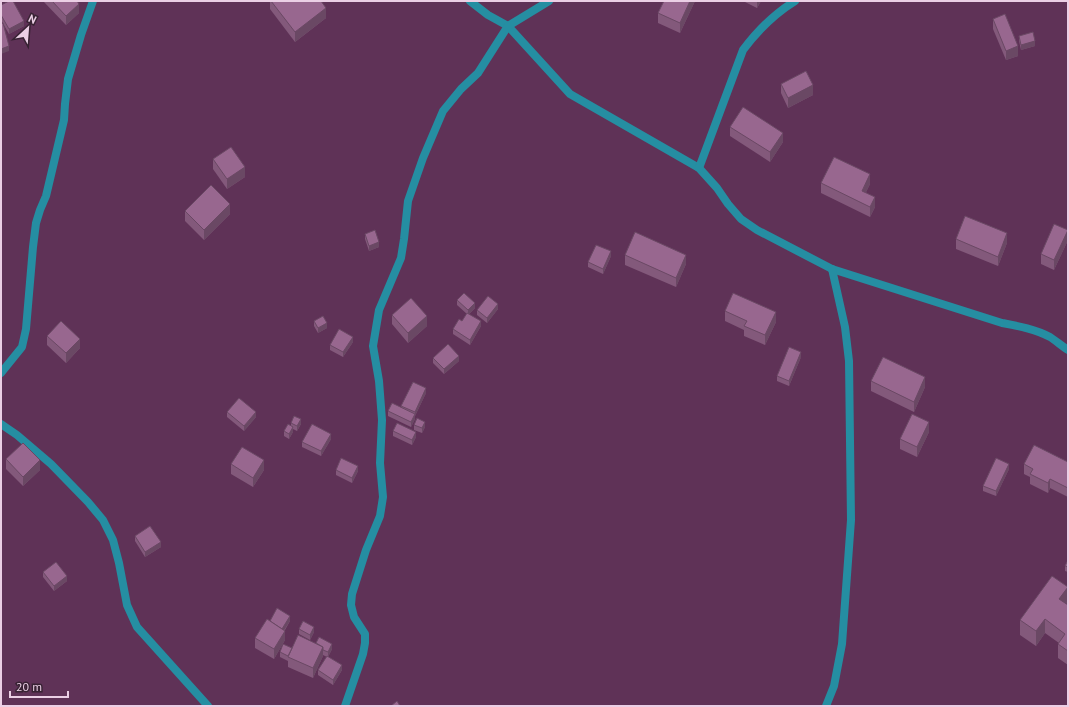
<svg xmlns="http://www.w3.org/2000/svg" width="1069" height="707" viewBox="0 0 1069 707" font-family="'PT Sans',sans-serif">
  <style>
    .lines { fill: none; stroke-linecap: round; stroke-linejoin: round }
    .street { stroke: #258ea2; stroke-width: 8 }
    .wall { fill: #83597b }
    .shaded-wall { fill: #6a4864 }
    .building { fill: #98678f; stroke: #6a4864 }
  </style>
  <rect width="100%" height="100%" fill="#5f3257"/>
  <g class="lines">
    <g class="street">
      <path d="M 470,1 L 488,15 L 508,26 L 570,94 L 699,168 L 717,188 L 728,204 L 741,219 L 757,230 L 832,269 L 1002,323 C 1018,326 1035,329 1050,337 C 1056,341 1062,346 1068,350"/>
      <path d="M 699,168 L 743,50 C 758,30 774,14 795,1"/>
      <path d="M 1,373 L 22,347 L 26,329 L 33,247 L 36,223 L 40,210 L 46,196 L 64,120 L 65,104 L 68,79 L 81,35 L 93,1"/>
      <path d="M 1,424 L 17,435 L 51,464 L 88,502 L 103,520 L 113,540 L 119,563 L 127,605 L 137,627 L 208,706"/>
      <path d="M 345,706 L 363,654 L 365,643 L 365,634 L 354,617 L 351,605 L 352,594 L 366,550 L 380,516 L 383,497 L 380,463 L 382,420 L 379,381 L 373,346 L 379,310 L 401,258 L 404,239 L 408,201 L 423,158 L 443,111 L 461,89 L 478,73 L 508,26 L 549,1"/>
      <path d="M 826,706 L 834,686 L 842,644 L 851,520 L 849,361 L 845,327 L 832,269"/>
    </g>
  </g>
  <g class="wall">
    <path d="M 43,1 L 77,1 L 79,13 L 66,25 Z"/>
    <path d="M 270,1 L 321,1 L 326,18 L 295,42 L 270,9 Z"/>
    <path d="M 664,1 L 695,1 L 680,33 L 658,23 L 658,13 Z"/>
    <path d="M 743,1 L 761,1 L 757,8 Z"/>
    <path d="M 1,5 L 24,26 L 9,34 L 1,20 Z"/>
    <path d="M 993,19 L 1018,56 L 1006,60 L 993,29 Z"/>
    <path d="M 1019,36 L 1035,46 L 1021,50 L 1019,41 Z"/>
    <path d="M 781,84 L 813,95 L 788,108 L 781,93 Z"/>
    <path d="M 730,127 L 783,142 L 770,162 L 730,136 Z"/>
    <path d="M 213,159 L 245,177 L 227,189 L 213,169 Z"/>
    <path d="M 821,183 L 870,184 L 866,192 L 875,207 L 870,217 L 821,193 Z"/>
    <path d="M 185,211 L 230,214 L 204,240 L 185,221 Z"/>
    <path d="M 365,234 L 379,247 L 369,251 L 365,239 Z"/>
    <path d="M 956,239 L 1007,243 L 998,266 L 956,249 Z"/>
    <path d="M 1068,240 L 1054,270 L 1041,264 L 1041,254 Z"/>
    <path d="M 625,255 L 686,264 L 676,287 L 625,265 Z"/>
    <path d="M 611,256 L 603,274 L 588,267 L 588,262 Z"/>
    <path d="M 457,300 L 475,308 L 469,314 L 481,326 L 470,345 L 453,334 L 453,329 L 462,321 L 467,314 L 457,305 Z"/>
    <path d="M 498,309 L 487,323 L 477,315 L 477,310 Z"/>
    <path d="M 725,311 L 776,322 L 765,345 L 744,336 L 744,330 L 725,321 Z"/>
    <path d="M 392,315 L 427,326 L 408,343 L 392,324 Z"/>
    <path d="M 314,321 L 327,328 L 318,333 L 314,326 Z"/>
    <path d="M 47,336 L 80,348 L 66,363 L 47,345 Z"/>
    <path d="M 353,342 L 343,357 L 330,350 L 330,345 Z"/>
    <path d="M 801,357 L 789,386 L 777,381 L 777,376 Z"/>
    <path d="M 433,358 L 459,361 L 444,374 L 433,363 Z"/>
    <path d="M 871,381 L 925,387 L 914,412 L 871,391 Z"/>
    <path d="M 426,393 L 415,416 L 415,419 L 411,427 L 388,416 L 388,411 L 401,407 L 401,406 Z"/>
    <path d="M 227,412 L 256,417 L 244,431 L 227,417 Z"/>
    <path d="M 291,423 L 301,424 L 297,431 L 293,429 L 293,432 L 289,439 L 284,436 L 284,431 L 291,426 Z"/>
    <path d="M 414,425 L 425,427 L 422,433 L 414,430 Z"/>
    <path d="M 393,431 L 416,437 L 412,445 L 393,436 Z"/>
    <path d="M 929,432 L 917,457 L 900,449 L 900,439 Z"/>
    <path d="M 331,439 L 321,456 L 302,447 L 302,442 Z"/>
    <path d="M 6,459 L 40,470 L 23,486 L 6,469 Z"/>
    <path d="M 1068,462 L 1068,497 L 1050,488 L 1048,493 L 1030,484 L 1030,477 L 1024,474 L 1024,464 Z"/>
    <path d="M 231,464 L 264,470 L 253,487 L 231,474 Z"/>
    <path d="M 1009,469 L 996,496 L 983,491 L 983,486 Z"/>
    <path d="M 336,470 L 358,471 L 352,483 L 336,475 Z"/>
    <path d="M 135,536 L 161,547 L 145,557 L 135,541 Z"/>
    <path d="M 1068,560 L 1068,572 L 1065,571 L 1065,566 Z"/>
    <path d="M 43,572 L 67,581 L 54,591 L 43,577 Z"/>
    <path d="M 1068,601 L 1066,604 L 1068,605 L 1068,665 L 1058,658 L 1058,644 L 1059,643 L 1045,633 L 1036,646 L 1020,635 L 1020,620 Z"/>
    <path d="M 270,621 L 290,621 L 285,630 L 285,640 L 274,659 L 255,648 L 255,638 Z"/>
    <path d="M 299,629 L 314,632 L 310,640 L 299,634 Z"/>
    <path d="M 316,643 L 332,649 L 328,657 L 342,670 L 333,685 L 318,675 L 318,670 L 327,657 L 323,655 L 323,656 L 313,678 L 288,667 L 288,661 L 280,657 L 280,652 L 292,648 Z"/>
  </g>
  <g class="shaded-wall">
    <path d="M 690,1 L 695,1 L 680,33 L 680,23 Z"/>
    <path d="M 757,1 L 761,1 L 757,8 Z"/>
    <path d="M 79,4 L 79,13 L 66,25 L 66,16 Z"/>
    <path d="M 326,8 L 326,18 L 295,42 L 295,32 Z"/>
    <path d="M 24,21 L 24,26 L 9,34 L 9,29 Z"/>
    <path d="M 1035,41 L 1035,46 L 1021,50 L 1021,45 Z"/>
    <path d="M 9,46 L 9,51 L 1,54 L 1,49 Z"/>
    <path d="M 1018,46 L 1018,56 L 1006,60 L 1006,51 Z"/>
    <path d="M 813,85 L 813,95 L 788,108 L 788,98 Z"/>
    <path d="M 783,133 L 783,142 L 770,162 L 770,152 Z"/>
    <path d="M 245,167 L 245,177 L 227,189 L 227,179 Z"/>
    <path d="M 870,174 L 870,184 L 862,200 L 862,191 Z"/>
    <path d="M 875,197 L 875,207 L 870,217 L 870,207 Z"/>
    <path d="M 230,204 L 230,214 L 204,240 L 204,230 Z"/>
    <path d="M 1068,230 L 1068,240 L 1054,270 L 1054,260 Z"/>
    <path d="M 1007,233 L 1007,243 L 998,266 L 998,257 Z"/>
    <path d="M 379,242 L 379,247 L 369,251 L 369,246 Z"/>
    <path d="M 611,251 L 611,256 L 603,274 L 603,269 Z"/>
    <path d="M 686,255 L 686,264 L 676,287 L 676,278 Z"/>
    <path d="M 475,303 L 475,308 L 468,315 L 468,310 Z"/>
    <path d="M 498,304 L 498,309 L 487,323 L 487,318 Z"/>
    <path d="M 776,312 L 776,322 L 765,345 L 765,335 Z"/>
    <path d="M 427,316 L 427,326 L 408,343 L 408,333 Z"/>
    <path d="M 481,321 L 481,326 L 470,345 L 470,340 Z"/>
    <path d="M 327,323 L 327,328 L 318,333 L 318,328 Z"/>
    <path d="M 353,337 L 353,342 L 343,357 L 343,352 Z"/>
    <path d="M 80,339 L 80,348 L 66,363 L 66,353 Z"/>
    <path d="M 801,352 L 801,357 L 789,386 L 789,381 Z"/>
    <path d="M 459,356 L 459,361 L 444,374 L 444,369 Z"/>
    <path d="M 925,377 L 925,387 L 914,412 L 914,402 Z"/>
    <path d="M 426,388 L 426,393 L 415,416 L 415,419 L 411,427 L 411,422 L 415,415 L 415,412 Z"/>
    <path d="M 256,412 L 256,417 L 244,431 L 244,426 Z"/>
    <path d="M 301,419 L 301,424 L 297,431 L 297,426 Z"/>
    <path d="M 425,422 L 425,427 L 422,433 L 422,428 Z"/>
    <path d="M 929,422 L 929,432 L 917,457 L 917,447 Z"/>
    <path d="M 293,427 L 293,432 L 289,439 L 289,434 Z"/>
    <path d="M 416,432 L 416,437 L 412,445 L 412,440 Z"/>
    <path d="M 331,434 L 331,439 L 321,456 L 321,451 Z"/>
    <path d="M 40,460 L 40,470 L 23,486 L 23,477 Z"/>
    <path d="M 264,460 L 264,470 L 253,487 L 253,478 Z"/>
    <path d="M 1009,464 L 1009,469 L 996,496 L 996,491 Z"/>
    <path d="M 358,466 L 358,471 L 352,483 L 352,478 Z"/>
    <path d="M 1050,479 L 1050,488 L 1048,493 L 1048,483 Z"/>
    <path d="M 161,542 L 161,547 L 145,557 L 145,552 Z"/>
    <path d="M 67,576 L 67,581 L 54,591 L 54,586 Z"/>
    <path d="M 1068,587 L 1068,601 L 1059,613 L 1059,599 Z"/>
    <path d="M 290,616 L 290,621 L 281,635 L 281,630 Z"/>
    <path d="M 1045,619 L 1045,633 L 1036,646 L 1036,631 Z"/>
    <path d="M 314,627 L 314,632 L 310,640 L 310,635 Z"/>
    <path d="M 285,631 L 285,640 L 274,659 L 274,649 Z"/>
    <path d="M 332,644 L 332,649 L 328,657 L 328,652 Z"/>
    <path d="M 323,647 L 323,656 L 313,678 L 313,668 Z"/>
    <path d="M 342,665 L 342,670 L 333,685 L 333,680 Z"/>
  </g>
  <g class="building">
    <path d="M 9,1 L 13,1 L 24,21 L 9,29 L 1,15 L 1,5 Z"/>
    <path d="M 52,1 L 77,1 L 79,4 L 66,16 Z"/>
    <path d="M 271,1 L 321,1 L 326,8 L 295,32 Z"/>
    <path d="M 664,1 L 690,1 L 680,23 L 658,13 Z"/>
    <path d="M 1005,14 L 1018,46 L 1006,51 L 993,19 Z"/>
    <path d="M 3,23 L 9,46 L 1,49 L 1,24 Z"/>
    <path d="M 1033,32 L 1035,41 L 1021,45 L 1019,36 Z"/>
    <path d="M 806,71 L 813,85 L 788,98 L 781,84 Z"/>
    <path d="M 743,107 L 783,133 L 770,152 L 730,127 Z"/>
    <path d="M 231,147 L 245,167 L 227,179 L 213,159 Z"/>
    <path d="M 834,157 L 870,174 L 862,191 L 875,197 L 870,207 L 821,183 Z"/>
    <path d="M 211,185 L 230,204 L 204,230 L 185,211 Z"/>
    <path d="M 965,216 L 1007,233 L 998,257 L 956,239 Z"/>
    <path d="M 1054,224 L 1068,230 L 1054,260 L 1041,254 Z"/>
    <path d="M 375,230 L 379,242 L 369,246 L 365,234 Z"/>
    <path d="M 635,232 L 686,255 L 676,278 L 625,255 Z"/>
    <path d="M 596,245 L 611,251 L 603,269 L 588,262 Z"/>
    <path d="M 464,293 L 475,303 L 468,310 L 457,300 Z"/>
    <path d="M 733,293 L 776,312 L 765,335 L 744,326 L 747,321 L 725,311 Z"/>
    <path d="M 488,296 L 498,304 L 487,318 L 477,310 Z"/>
    <path d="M 411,298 L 427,316 L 408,333 L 392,315 Z"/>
    <path d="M 467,313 L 481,321 L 470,340 L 453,329 L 459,319 L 462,321 Z"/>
    <path d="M 323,316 L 327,323 L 318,328 L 314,321 Z"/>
    <path d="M 61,321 L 80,339 L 66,353 L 47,336 Z"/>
    <path d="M 339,329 L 353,337 L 343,352 L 330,345 Z"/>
    <path d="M 448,344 L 459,356 L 444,369 L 433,358 Z"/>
    <path d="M 789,347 L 801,352 L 789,381 L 777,376 Z"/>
    <path d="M 883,357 L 925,377 L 914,402 L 871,381 Z"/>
    <path d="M 413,382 L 426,388 L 415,412 L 401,406 Z"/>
    <path d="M 239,398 L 256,412 L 244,426 L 227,412 Z"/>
    <path d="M 392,403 L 415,414 L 411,422 L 388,411 Z"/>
    <path d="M 912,414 L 929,422 L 917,447 L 900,439 Z"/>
    <path d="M 294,416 L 301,419 L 297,426 L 291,423 Z"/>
    <path d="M 417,418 L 425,422 L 422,428 L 414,425 Z"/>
    <path d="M 397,423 L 416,432 L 412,440 L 393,431 Z"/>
    <path d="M 288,424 L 293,427 L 289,434 L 284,431 Z"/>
    <path d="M 312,424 L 331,434 L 321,451 L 302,442 Z"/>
    <path d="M 23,443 L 40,460 L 23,477 L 6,459 Z"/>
    <path d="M 1034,445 L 1068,462 L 1068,488 L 1050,479 L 1048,483 L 1030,474 L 1033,469 L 1024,464 Z"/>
    <path d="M 242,447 L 264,460 L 253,478 L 231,464 Z"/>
    <path d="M 341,458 L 358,466 L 352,478 L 336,470 Z"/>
    <path d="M 996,458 L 1009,464 L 996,491 L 983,486 Z"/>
    <path d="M 150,526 L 161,542 L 145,552 L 135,536 Z"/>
    <path d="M 1068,560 L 1068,567 L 1065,566 Z"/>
    <path d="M 56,562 L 67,576 L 54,586 L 43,572 Z"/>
    <path d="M 1052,576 L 1068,587 L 1059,599 L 1068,605 L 1068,651 L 1058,644 L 1065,634 L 1045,619 L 1036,631 L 1020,620 Z"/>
    <path d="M 277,608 L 290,616 L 282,629 L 270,621 Z"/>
    <path d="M 267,619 L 285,631 L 274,649 L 255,638 Z"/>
    <path d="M 303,621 L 314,627 L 310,635 L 299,629 Z"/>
    <path d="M 298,635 L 323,647 L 313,668 L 288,657 Z"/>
    <path d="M 319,637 L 332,644 L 328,652 L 323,650 L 323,647 L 316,643 Z"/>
    <path d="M 283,644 L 292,648 L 288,656 L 280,652 Z"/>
    <path d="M 327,656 L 342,665 L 333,680 L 318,670 Z"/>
    <path d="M 397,701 L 400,706 L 391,706 Z"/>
  </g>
  <rect width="1069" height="707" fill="none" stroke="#ebcfe5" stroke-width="4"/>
  <g transform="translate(28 28) rotate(26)" stroke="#382334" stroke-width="3" paint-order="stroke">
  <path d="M0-3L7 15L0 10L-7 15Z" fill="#ebcfe5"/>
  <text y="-6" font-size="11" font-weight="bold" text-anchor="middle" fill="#ebcfe5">N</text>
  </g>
  <path d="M10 691v6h58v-6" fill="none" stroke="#ebcfe5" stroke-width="2"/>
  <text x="16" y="691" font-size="12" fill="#ebcfe5" stroke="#382334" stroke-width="3" paint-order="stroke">20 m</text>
</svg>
